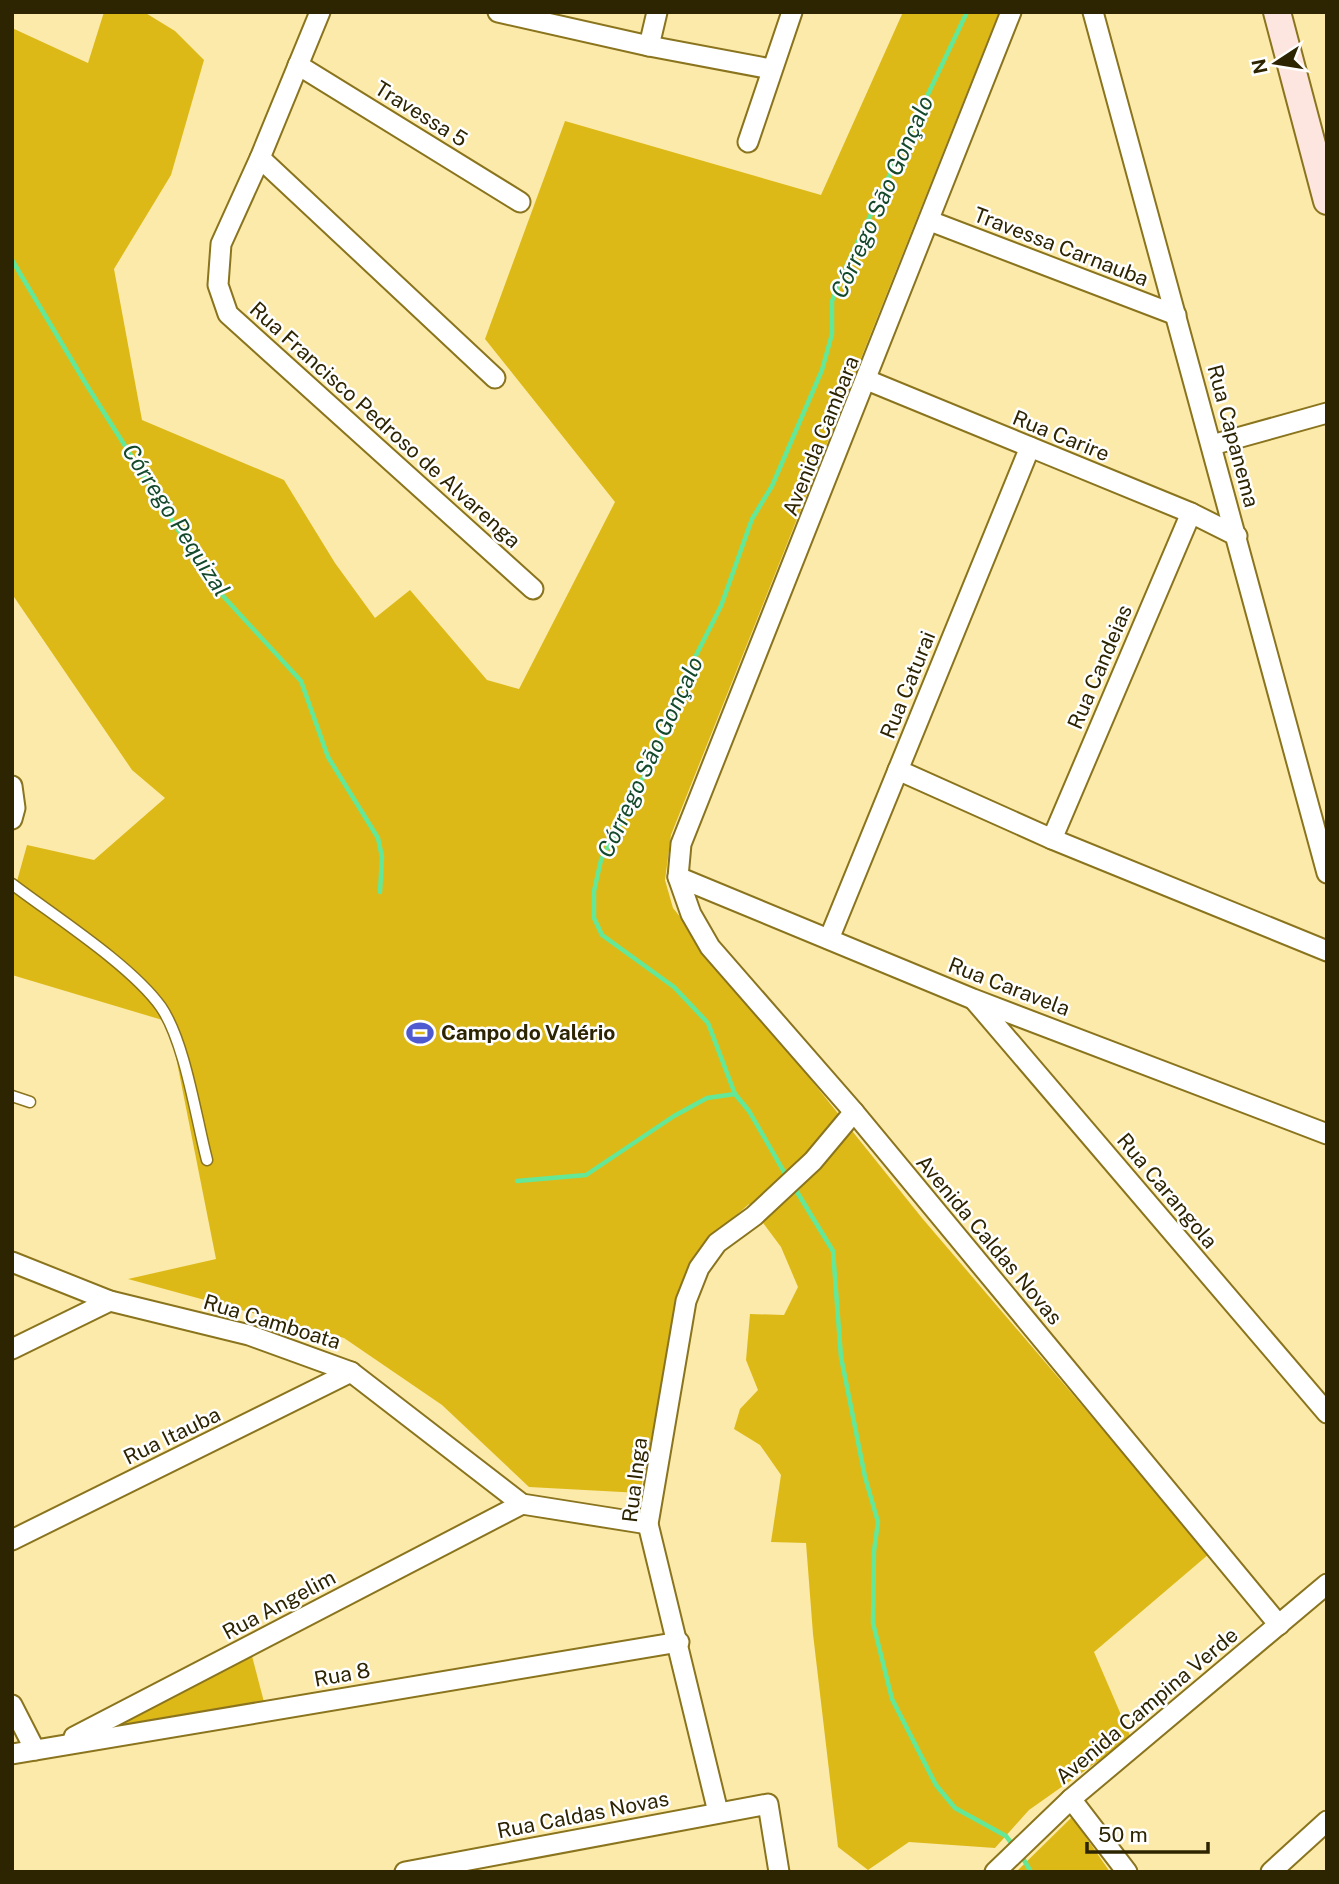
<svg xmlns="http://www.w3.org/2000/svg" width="1339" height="1884" viewBox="0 0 1339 1884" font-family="'Public Sans',sans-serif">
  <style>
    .green { fill: #ddb918 }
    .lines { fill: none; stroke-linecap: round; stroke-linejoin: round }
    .stream { stroke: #65e798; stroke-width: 4.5 }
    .lane-casing { stroke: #8a741e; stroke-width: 13 }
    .street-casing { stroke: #8a741e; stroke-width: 23 }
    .secondary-casing { stroke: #8a741e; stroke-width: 30 }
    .lane { stroke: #fff; stroke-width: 10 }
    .street { stroke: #fff; stroke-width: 19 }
    .secondary { stroke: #fee6e0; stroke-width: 26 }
    .labels { text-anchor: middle; stroke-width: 5; stroke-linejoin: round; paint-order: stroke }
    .street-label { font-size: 21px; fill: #2d2402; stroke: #fff }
    .poi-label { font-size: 21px; font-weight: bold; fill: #2d2402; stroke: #fff; text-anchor: start }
    .water-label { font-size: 23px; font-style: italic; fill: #14492b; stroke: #fff }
  </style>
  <rect width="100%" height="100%" fill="#fceaaa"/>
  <g class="green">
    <path d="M 104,12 L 144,12 L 175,31 L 204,60 L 171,175 L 114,269 L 142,420 L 284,480 L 335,563 L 375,618 L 410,590 L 487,680 L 519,689 L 615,502 L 485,339 L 565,121 L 821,195 L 903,12 L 999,12 L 671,835 L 665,880 L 673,908 L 922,1218 L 1209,1554 L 1094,1652 L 1131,1738 L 1029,1810 L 995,1848 L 909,1842 L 868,1870 L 838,1847 L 813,1634 L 806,1543 L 771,1542 L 781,1475 L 760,1445 L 734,1429 L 740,1409 L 758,1390 L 746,1360 L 750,1314 L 784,1315 L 798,1287 L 781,1247 L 749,1204 L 724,1226 L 682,1286 L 640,1493 L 529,1487 L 442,1405 L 344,1338 L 128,1279 L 216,1259 L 169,1022 L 12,975 L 12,899 L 27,845 L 94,860 L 165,798 L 132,770 L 12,594 L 12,28 L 88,63 Z"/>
    <path d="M 252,1656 L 264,1702 L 103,1731 Z"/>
    <path d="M 1072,1817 L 1110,1872 L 1016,1872 Z"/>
  </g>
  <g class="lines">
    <g class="stream">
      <path d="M 12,260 L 86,384 L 212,584 L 301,681 L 328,757 L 378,838 L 382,857 L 380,892"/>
      <path d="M 787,1177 L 749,1111 L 735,1094 L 708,1023 L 674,987 L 602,935 L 594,918 L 594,891 L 601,860 L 658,748 L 685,677 L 721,606 L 752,519 L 772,486 L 822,370 L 832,334 L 832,301 L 844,271 L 967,12"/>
      <path d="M 517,1181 L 586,1175 L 674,1116 L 707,1098 L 735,1094"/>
      <path d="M 794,1187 L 833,1251 L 841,1357 L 865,1477 L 878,1522 L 874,1551 L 873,1623 L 892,1699 L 936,1785 L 955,1808 L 1006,1836 L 1013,1845"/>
      <path d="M 1021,1855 L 1031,1872"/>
    </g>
    <defs>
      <g id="lane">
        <path d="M 12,884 C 54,916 131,965 161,1007 C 185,1042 196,1118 207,1160"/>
        <path d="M 12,1096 L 30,1102"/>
      </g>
      <g id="street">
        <path d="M 320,12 L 260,158 L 221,244 L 218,285 L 228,314 L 533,589"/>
        <path d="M 498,12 L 649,46 L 771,69"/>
        <path d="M 1011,12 L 681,844 L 678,877 L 691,914 L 710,947 L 854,1112 L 1279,1625"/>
        <path d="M 1093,12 L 1327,873"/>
        <path d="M 649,46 L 657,12"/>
        <path d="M 298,65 L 520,202"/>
        <path d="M 748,142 L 792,12"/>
        <path d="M 260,158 L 495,378"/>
        <path d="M 930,221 L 1176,315"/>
        <path d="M 867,380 L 1191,513 L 1237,536"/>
        <path d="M 1212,445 L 1327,413"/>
        <path d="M 898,770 L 1052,839 L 1327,951"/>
        <path d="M 12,786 L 15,808 L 12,819"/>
        <path d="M 1052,839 L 1191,513"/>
        <path d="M 678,877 L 973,999 L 1327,1134"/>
        <path d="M 829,939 L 1030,447"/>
        <path d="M 975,1001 L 1327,1413"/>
        <path d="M 12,1262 L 110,1301 L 249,1335 L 351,1372 L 522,1504 L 648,1524"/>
        <path d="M 12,1349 L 110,1301"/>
        <path d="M 12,1540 L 351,1372"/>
        <path d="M 12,1705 L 35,1750"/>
        <path d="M 74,1737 L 522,1504"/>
        <path d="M 12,1754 L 679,1642"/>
        <path d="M 1071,1799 L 1127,1872"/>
        <path d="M 718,1812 L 648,1524 L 686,1301 L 699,1268 L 717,1243 L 754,1216 L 813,1161 L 854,1112"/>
        <path d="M 405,1872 L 768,1804 L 779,1872"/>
        <path d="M 995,1872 L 1071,1799 L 1327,1584"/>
        <path d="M 1271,1872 L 1327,1821"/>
      </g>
      <path id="secondary" d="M 1277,12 L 1327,201"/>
    </defs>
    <use href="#lane" class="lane-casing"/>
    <use href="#street" class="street-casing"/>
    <use href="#secondary" class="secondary-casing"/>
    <use href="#lane" class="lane"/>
    <use href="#street" class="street"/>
    <use href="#secondary" class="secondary"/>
  </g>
  <defs>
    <symbol id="stadium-bare" viewBox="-9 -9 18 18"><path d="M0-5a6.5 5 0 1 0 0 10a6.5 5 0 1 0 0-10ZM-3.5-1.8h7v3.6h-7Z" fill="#4f5ad0" stroke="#fff" stroke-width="2.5" paint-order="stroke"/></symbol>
  </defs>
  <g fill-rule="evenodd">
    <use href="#stadium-bare" x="401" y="1014" width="38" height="38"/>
  </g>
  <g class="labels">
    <g class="street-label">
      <text transform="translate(421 114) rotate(32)" y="7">Travessa 5</text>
      <text transform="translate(1061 247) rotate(21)" y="7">Travessa Carnauba</text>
      <text transform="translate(385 425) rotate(42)" y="7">Rua Francisco Pedroso de Alvarenga</text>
      <text transform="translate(821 436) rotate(-68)" y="7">Avenida Cambara</text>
      <text transform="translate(1061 436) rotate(22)" y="7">Rua Carire</text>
      <text transform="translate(1233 436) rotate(75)" y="7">Rua Capanema</text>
      <text transform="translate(1100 667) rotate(-67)" y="7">Rua Candeias</text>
      <text transform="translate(908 685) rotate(-68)" y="7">Rua Caturai</text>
      <text transform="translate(1009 987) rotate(21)" y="7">Rua Caravela</text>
      <text transform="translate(1167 1191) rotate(50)" y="7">Rua Carangola</text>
      <text transform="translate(989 1240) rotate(50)" y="7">Avenida Caldas Novas</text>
      <text transform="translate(272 1322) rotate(17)" y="7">Rua Camboata</text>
      <text transform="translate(172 1436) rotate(-26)" y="7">Rua Itauba</text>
      <text transform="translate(635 1480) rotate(-83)" y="7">Rua Inga</text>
      <text transform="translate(279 1605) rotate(-28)" y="7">Rua Angelim</text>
      <text transform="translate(342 1675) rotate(-10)" y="7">Rua 8</text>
      <text transform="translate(1147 1706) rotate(-40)" y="7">Avenida Campina Verde</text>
      <text transform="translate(583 1815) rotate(-11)" y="7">Rua Caldas Novas</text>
    </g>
    <g class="poi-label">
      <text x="441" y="1040">Campo do Valério</text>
    </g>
    <g class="water-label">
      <text transform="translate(882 197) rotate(-66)" y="8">Córrego São Gonçalo</text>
      <text transform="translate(176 520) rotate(57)" y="8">Córrego Pequizal</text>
      <text transform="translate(650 757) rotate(-65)" y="8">Córrego São Gonçalo</text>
    </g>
  </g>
  <rect width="1339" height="1884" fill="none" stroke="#2d2402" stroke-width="28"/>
  <g transform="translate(1276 63) rotate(258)" stroke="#ffffff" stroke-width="5" paint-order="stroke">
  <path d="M0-5L12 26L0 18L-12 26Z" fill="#2d2402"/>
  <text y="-10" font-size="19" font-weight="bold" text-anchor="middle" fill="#2d2402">N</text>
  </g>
  <path d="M1087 1842v10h121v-10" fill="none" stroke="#2d2402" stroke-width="3.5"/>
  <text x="1098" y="1842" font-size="21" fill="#2d2402" stroke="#ffffff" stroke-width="5" paint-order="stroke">50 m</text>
</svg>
